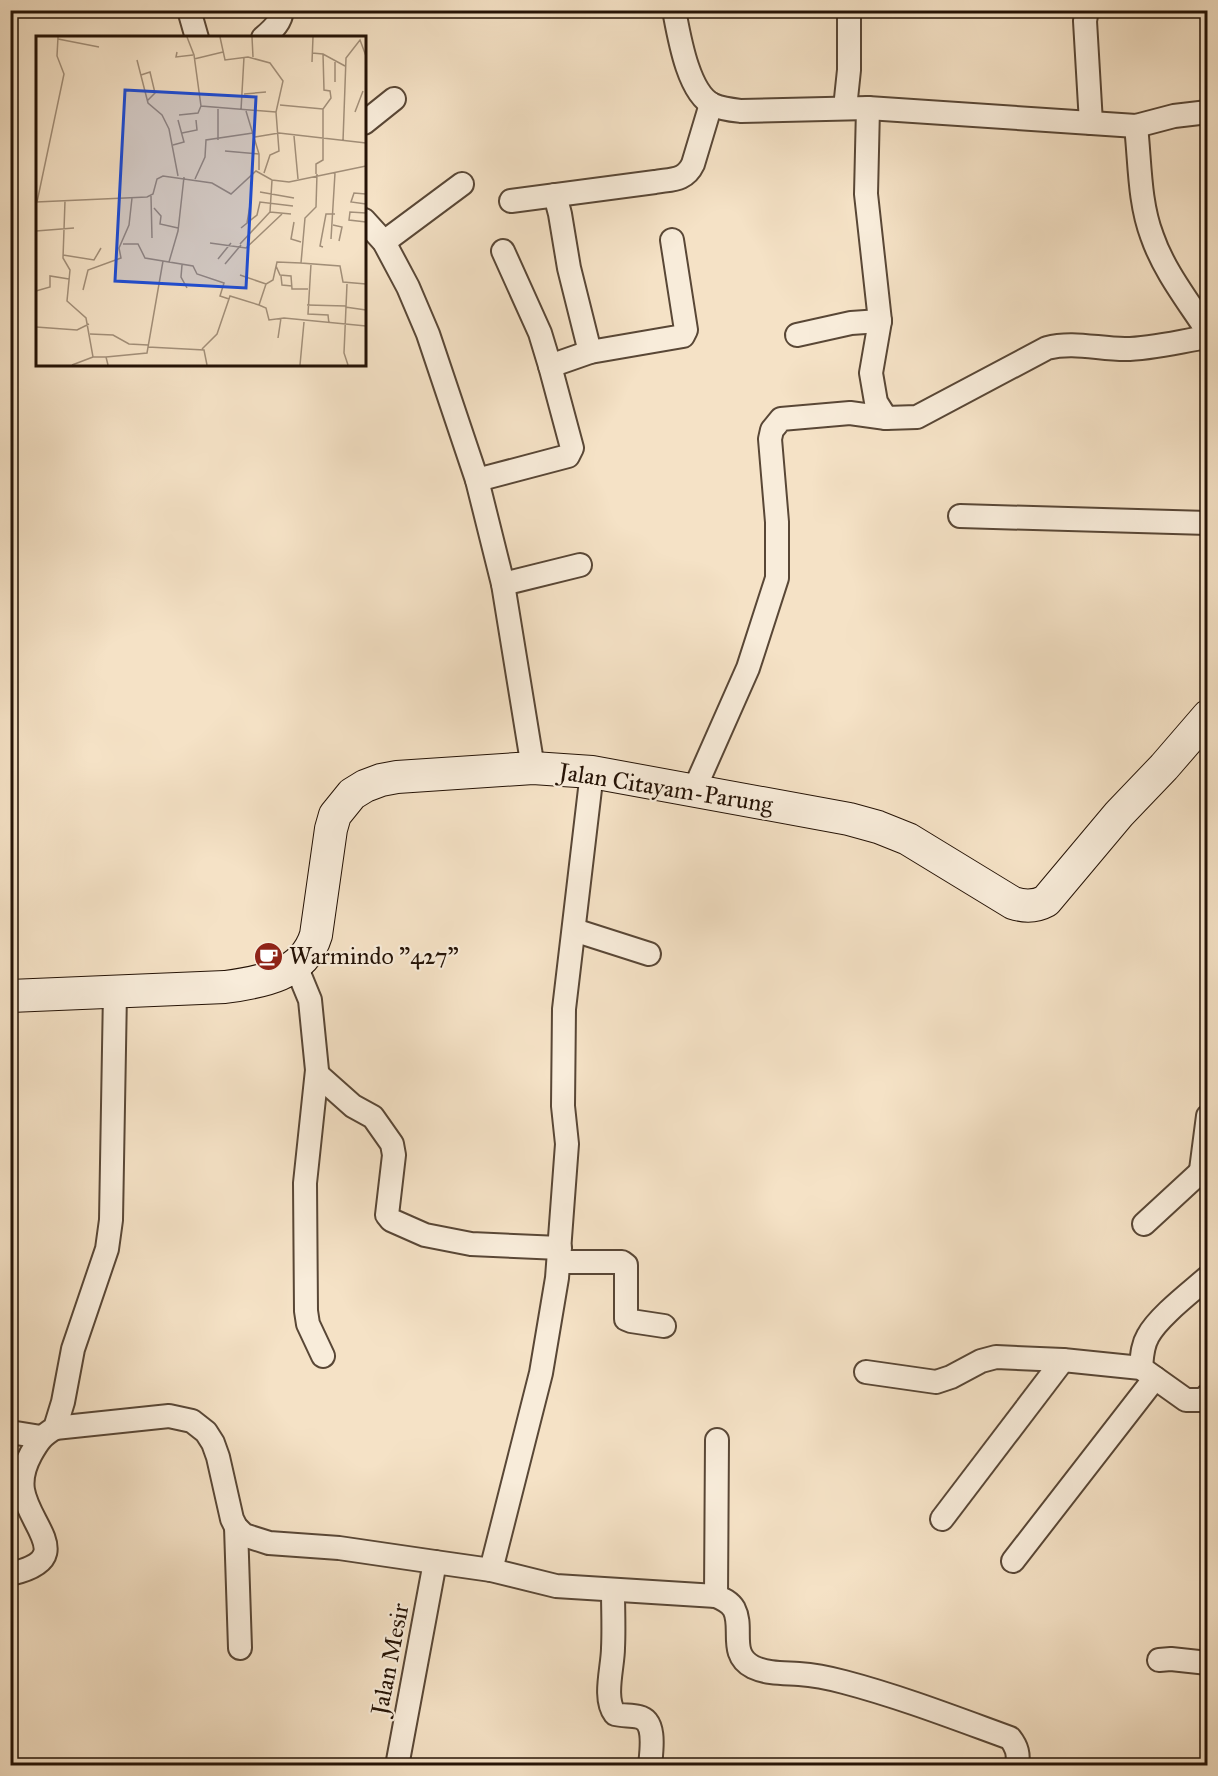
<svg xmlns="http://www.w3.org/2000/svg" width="1218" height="1776" viewBox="0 0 1218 1776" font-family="'IM FELL Great Primer',serif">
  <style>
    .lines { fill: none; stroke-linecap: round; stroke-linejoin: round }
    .street-casing { stroke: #594736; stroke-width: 26 }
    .secondary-casing { stroke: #251306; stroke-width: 34 }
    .street { stroke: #f8ecda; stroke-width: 22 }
    .secondary { stroke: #f8ecda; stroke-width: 32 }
    .labels { text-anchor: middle; stroke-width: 4.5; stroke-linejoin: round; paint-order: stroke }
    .street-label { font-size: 24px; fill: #251306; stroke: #f8ecda }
    .poi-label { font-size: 24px; fill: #251306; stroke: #f8ecda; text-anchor: start }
    .inset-road { fill: none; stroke: #a28f79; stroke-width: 1.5 }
    .view { fill: #1d4ed8; fill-opacity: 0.15; stroke: #1d4ed8; stroke-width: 3 }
    .inset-edge { fill: none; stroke: #251306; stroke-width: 3 }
  </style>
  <rect width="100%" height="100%" fill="#f5e2c6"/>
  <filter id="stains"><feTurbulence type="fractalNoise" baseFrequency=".00333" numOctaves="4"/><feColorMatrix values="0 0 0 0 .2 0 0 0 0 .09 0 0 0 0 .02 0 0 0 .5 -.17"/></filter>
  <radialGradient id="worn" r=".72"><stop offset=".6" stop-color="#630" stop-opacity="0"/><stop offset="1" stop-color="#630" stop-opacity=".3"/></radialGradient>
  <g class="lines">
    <defs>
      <g id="street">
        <path d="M 189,10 L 197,38"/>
        <path d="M 674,10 C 679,36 688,93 713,105 C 722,109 732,110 741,111 L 868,108 L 1136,126 L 1174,116 L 1208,112"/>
        <path d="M 1087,10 L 1085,21 L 1091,123"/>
        <path d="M 263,38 C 272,30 281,23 282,10"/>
        <path d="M 845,108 L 849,70 L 849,10"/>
        <path d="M 868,108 L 866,194 L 880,321 L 871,373 L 876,402 L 886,418"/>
        <path d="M 364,123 L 394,99"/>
        <path d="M 1136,126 C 1140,162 1139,202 1152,236 C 1164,271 1188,301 1208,332"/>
        <path d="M 555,195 L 560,214 L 569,268 L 590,352"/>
        <path d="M 511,201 L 655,182 C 672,179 685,181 693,164 L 711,104"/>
        <path d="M 364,220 L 384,242 L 408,287 L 428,334 L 477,480 L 503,584 L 533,768"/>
        <path d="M 384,242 L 462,184"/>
        <path d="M 797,335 L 851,323 L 880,321"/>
        <path d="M 550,366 L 590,352 L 683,336 L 686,330 L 672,240"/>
        <path d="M 477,480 L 568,456 L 572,448 L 550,366 L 540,333 L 503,251"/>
        <path d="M 960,516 L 1208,523"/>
        <path d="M 503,584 L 580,565"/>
        <path d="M 694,790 L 748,668 L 777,578 L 777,522 L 770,439 L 772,430 L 781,419 L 850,413 L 886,418 L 917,417 L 1047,348 C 1073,341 1098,349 1125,349 C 1152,349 1181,341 1208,337"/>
        <path d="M 574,930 L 649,954"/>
        <path d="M 296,966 L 310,1000 L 317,1070 L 305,1183 L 306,1311 L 308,1324 L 323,1356"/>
        <path d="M 317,1074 L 353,1106 L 373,1117 L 392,1144 L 394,1155 L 387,1215 L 391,1220 L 425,1235 L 471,1244 L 560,1248"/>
        <path d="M 1201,1170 L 1208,1116"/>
        <path d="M 1144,1224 L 1208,1165"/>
        <path d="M 559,1262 L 622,1262 L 626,1265 L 626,1319 L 631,1321 L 664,1326"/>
        <path d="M 1141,1368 C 1142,1357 1142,1346 1148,1336 C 1158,1317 1191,1292 1208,1277"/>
        <path d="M 866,1372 L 936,1382 L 951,1377 L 981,1361 L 996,1357 L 1063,1360 L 1141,1368 L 1186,1400 L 1203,1400 L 1208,1395"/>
        <path d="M 55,1428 L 169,1416 L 192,1421 L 206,1432 L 213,1443 L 218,1457 L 232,1519 L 236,1527 L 244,1535 L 269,1543 L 339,1548 L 435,1562 L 491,1570 L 556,1586 L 716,1596 C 723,1599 730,1602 734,1609 C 744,1628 728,1654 753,1667 C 768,1674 783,1673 799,1674 C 814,1675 829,1678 844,1682 C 901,1697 955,1718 1010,1738 C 1017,1747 1019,1754 1017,1766"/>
        <path d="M 10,1432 L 41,1437"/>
        <path d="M 942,1519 L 1063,1360"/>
        <path d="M 236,1527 L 240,1648"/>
        <path d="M 1013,1561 L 1155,1378"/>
        <path d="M 491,1570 L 541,1373 L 557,1278 L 567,1144 L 563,1106 L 564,1009 L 592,772"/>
        <path d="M 10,1574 C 78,1559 29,1527 23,1490 C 21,1477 25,1465 31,1454 C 39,1440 42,1436 55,1428 L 63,1402 L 73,1349 L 107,1249 L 111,1220 L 115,992"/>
        <path d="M 613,1590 C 613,1610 614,1629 613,1648 C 613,1667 603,1698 615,1714 C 623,1716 631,1715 639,1717 C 657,1721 651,1753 650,1766"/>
        <path d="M 716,1596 L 717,1440"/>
        <path d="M 1159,1660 L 1171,1659 L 1208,1663"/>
        <path d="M 397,1766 L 435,1562"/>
      </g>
      <path id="secondary" d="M 10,996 L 225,987 C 262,982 304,975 316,935 L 331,829 L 335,815 L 352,794 L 365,786 L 381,780 L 397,777 L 533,768 L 592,772 L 849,819 L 878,827 L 908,839 L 1013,903 C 1025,907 1035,907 1046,901 L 1119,814 L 1164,767 L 1208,716"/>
    </defs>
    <use href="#street" class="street-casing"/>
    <use href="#secondary" class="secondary-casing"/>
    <use href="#street" class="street"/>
    <use href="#secondary" class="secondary"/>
  </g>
  <defs>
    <symbol id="cafe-disc" viewBox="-11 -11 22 22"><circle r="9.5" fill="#8f2418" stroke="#f8ecda"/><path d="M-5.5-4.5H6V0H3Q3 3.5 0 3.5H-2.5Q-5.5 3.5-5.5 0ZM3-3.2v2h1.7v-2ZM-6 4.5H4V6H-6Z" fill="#fff"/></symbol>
  </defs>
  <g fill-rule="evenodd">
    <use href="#cafe-disc" x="252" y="940" width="33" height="33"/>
  </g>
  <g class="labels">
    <g class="street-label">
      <text transform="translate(666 788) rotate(9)" y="8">Jalan Citayam-Parung</text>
      <text transform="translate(390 1659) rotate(-79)" y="8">Jalan Mesir</text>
    </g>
    <g class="poi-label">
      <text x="289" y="964">Warmindo "427"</text>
    </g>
  </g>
  <g transform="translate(36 36)">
    <rect width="330" height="330" fill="#f5e2c6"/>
    <path class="inset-road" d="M 151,1 L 158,19 L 165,70 L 240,76M 184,1 L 189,24 L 212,21 L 234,27 L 247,45 L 240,76 L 243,115 L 234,119 L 228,137M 216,1 L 217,21M 22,3 L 63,11M 141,16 L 140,21 L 157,19M 276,17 L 287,18 L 309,30M 158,23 L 187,16M 101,24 L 112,67 L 126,79 L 133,93 L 142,140M 276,26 L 277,1M 299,26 L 299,46M 105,39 L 114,36 L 119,57 L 111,65M 208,58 L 230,56M 244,69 L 287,73M 182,71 L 182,104M 205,74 L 208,21M 210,75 L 223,118 L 223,134M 319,76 L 327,55M 143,79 L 162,77 L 165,70M 146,97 L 161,94 L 160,84M 258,100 L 262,143M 219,101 L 243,97 L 330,107M 307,105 L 310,22 L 324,4 L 330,20M 137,109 L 148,106 L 142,84M 189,115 L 223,118M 280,138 L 280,128 L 287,124 L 287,73 L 295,62 L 294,55 L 288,54 L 287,18M 281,138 L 280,171 L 269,182 L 265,227 L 304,230 L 307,246 L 330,248M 159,143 L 169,121 L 170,104 L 217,97M 224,156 L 258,162M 330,158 L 318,157 L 315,166 L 330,168M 115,160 L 116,202M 29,165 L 27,222 L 34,234 L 31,265 L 50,282 L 57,321 L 70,321 L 72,329M 0,166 L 111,161 L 117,158 L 121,143 L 127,140 L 176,147 L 195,158 L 220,135 L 236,144 L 253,146 L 330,130M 1,166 L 28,38 L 21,20 L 22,1M 118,172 L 125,180 L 124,188 L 142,192M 234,176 L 255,178M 330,177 L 314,176 L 313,184 L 330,186M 258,186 L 255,203 L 265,206M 211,187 L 215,164M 297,189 L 306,191 L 303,205M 205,192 L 221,179 L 224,166 L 257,170M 0,195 L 38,192M 295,203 L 299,137M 174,207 L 210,212 L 246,178M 87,208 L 102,208 L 109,222 L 157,230 L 161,238 L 188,247 L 184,260 L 193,263M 204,208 L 234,176 L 236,144M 287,211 L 284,210 L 290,178 L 299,178M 27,219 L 58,224 L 65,212M 182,223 L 195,207M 133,226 L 142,195 L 148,141M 189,228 L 205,209M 275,228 L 272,278 L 292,279 L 293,288M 146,229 L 145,241 L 151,252M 240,230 L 244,239 L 255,240 L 256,253 L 272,253M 204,239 L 230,248M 245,240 L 246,249 L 256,250M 311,248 L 308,317 L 312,329M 47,254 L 52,234 L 85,222 L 83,212 L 93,189 L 96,162M 0,255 L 14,251 L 14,240 L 33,243M 223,269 L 230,272 L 233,284 L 248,282 L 330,290M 271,269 L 310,270M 309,271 L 330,274M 0,291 L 41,294 L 53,288M 54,298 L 77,299 L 93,308 L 112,309M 242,302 L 245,282M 112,311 L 168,314 L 171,329M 166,313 L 181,298 L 194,260 L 223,269 L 230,248 L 237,244 L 241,226 L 265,227M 70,321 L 111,317 L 127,225M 36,329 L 57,321M 264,329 L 268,286"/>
    <path class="view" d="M 89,54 L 220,61 L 210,252 L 79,245 Z"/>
    <rect width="330" height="330" class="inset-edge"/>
  </g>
  <rect width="1218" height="1776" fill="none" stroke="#f5e2c6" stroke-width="36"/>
  <rect x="12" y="12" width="1194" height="1752" fill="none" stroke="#251306" stroke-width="3"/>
  <rect x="18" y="18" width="1182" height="1740" fill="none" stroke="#251306" stroke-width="1.5"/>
  <rect width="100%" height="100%" filter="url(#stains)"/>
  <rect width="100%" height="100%" fill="url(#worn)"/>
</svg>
